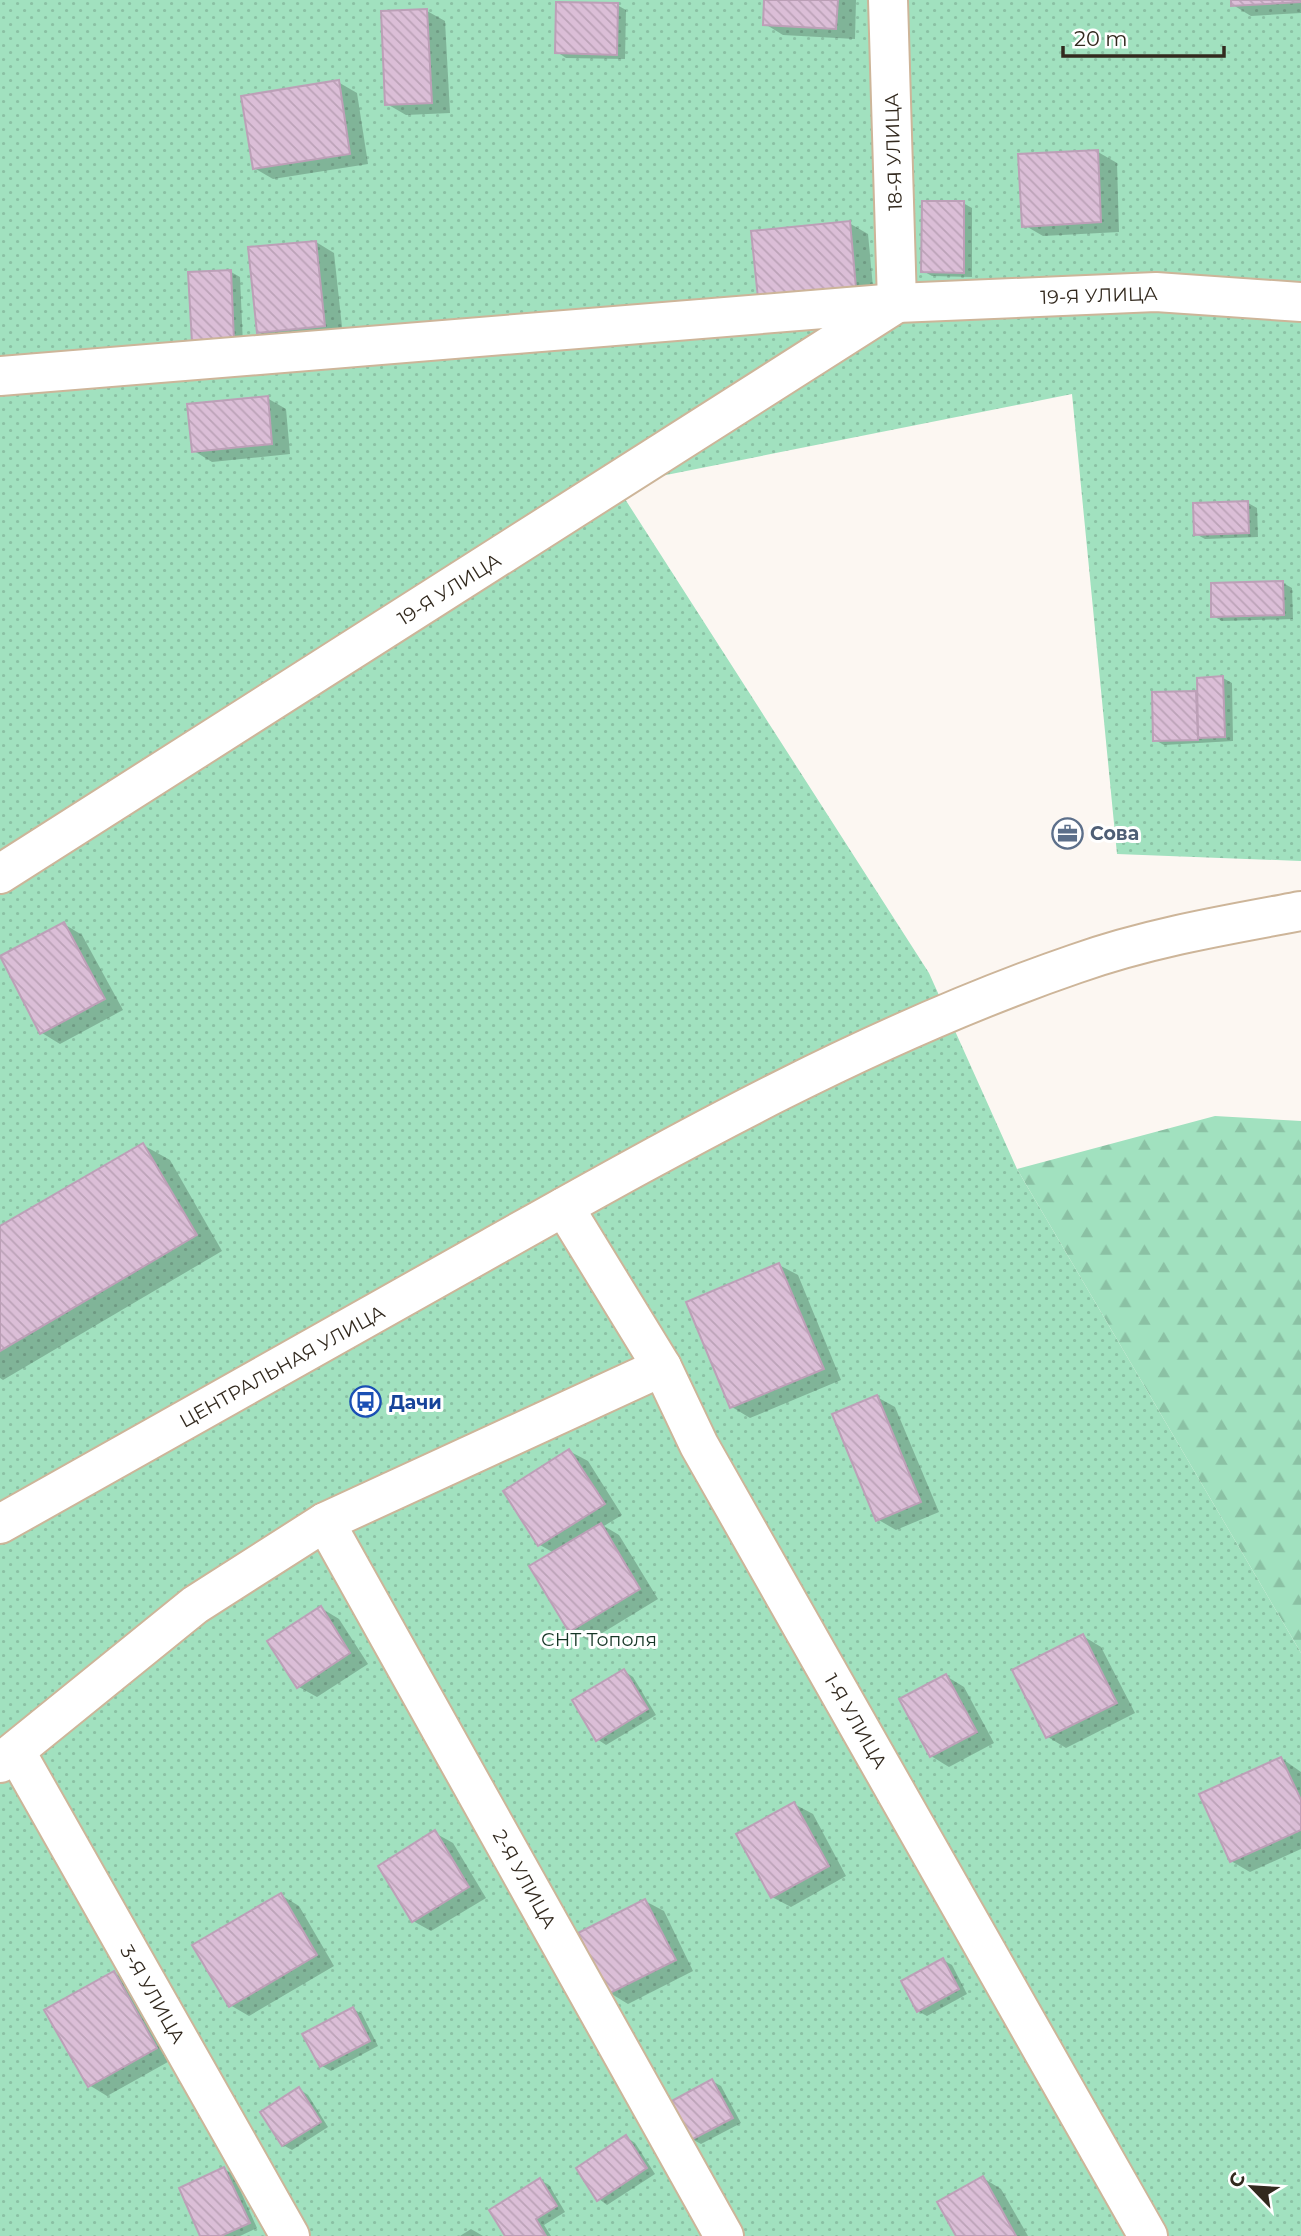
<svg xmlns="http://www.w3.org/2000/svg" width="1301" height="2236" viewBox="0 0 1301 2236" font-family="Montserrat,sans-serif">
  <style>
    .forest { fill: url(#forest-firs) }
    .park { fill: url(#park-dots) }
    .shadow { fill: #0003 }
    .building { fill: url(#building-back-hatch); stroke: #bca0b7; stroke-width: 2 }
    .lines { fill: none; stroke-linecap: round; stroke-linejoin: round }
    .minor-casing { stroke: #cdb599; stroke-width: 42 }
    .tertiary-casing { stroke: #cdb599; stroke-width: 42 }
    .minor { stroke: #fff; stroke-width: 38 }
    .tertiary { stroke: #fff; stroke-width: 38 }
    .labels { text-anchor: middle; stroke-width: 6; stroke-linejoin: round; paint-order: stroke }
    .street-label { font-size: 19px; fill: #32291e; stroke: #fff }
    .service-label { font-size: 19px; font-weight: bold; fill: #4e5e75; stroke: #fff; text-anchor: start }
    .transit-label { font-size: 19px; font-weight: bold; fill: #164399; stroke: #fff; text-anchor: start }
    .park-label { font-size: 19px; fill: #173727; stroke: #fff }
  </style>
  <defs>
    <pattern id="forest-firs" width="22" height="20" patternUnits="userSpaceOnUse" patternTransform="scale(1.75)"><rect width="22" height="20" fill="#a1e1bf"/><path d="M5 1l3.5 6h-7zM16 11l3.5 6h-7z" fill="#8bc1a4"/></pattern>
    <pattern id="park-dots" width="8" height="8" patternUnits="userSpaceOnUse" patternTransform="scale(1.75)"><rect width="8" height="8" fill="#a1e1bf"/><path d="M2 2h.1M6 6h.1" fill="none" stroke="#8bc1a4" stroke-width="1.8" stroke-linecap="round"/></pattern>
    <pattern id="building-back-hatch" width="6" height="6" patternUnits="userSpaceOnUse" patternTransform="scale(1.75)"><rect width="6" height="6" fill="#dbbed7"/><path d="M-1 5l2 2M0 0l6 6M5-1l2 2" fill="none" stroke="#bca3b8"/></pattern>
  </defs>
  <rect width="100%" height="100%" fill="#fcf7f2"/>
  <path class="forest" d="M 1215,1116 L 1301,1121 L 1301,1653 L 1017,1169 Z"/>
  <path class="park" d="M 0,0 L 1301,0 L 1301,861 L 1117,854 L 1072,394 L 616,485 L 929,973 L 1017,1169 L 1301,1653 L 1301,2236 L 0,2236 Z"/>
  <g class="shadow">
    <path d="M 766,0 L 856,0 L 855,39 L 783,35 L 765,24 Z"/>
    <path d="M 1232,0 L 1301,0 L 1301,13 L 1251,16 L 1233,5 Z"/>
    <path d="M 617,5 L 626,10 L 625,59 L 566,58 L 557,52 Z"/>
    <path d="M 427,11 L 445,21 L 450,113 L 406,115 L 387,104 Z"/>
    <path d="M 338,82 L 357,93 L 368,164 L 273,179 L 254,168 Z"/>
    <path d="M 1098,152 L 1117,163 L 1119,232 L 1043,236 L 1024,225 Z"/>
    <path d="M 963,203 L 972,208 L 972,277 L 932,276 L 923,271 Z"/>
    <path d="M 849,223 L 868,234 L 874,298 L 779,308 Z"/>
    <path d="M 316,242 L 334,253 L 343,336 L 277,342 L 258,332 Z"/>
    <path d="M 231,272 L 240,277 L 243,345 L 202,347 Z"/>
    <path d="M 267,398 L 286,409 L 290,454 L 212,462 L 194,451 Z"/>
    <path d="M 1248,503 L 1257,508 L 1258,537 L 1205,539 L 1196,534 Z"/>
    <path d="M 1283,583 L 1292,588 L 1293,619 L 1222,621 L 1213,616 Z"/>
    <path d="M 1223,678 L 1232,683 L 1233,741 L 1164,745 L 1155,740 L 1154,694 L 1198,693 Z"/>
    <path d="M 64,924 L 82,935 L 123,1010 L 60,1044 L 42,1033 L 1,958 Z"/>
    <path d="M 143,1145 L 170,1160 L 222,1251 L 3,1380 L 0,1378 L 0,1228 Z"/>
    <path d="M 779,1265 L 798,1275 L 841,1380 L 750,1418 L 732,1407 Z"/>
    <path d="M 877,1397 L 895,1407 L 939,1512 L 896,1530 L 877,1519 Z"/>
    <path d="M 569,1451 L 588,1461 L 622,1515 L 604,1526 L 619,1535 L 658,1599 L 589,1641 L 570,1630 L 554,1553 L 540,1545 L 505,1492 Z"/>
    <path d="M 321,1608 L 339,1619 L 368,1664 L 317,1697 L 299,1687 Z"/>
    <path d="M 1083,1636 L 1101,1647 L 1135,1713 L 1066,1748 L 1048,1737 Z"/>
    <path d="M 624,1671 L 633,1677 L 656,1715 L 606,1745 L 597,1739 Z"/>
    <path d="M 946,1676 L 964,1687 L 994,1743 L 949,1767 L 931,1756 Z"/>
    <path d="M 1281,1758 L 1301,1772 L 1301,1849 L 1250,1872 L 1231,1861 Z"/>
    <path d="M 794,1804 L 813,1814 L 846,1876 L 791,1907 L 772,1897 Z"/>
    <path d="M 435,1833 L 453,1843 L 486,1898 L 431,1931 L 413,1921 Z"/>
    <path d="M 281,1895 L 299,1906 L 334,1966 L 249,2016 L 230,2005 Z"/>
    <path d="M 645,1901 L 664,1911 L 693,1971 L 628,2004 L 610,1993 Z"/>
    <path d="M 943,1960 L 952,1965 L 967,1994 L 927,2016 L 918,2011 Z"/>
    <path d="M 114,1973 L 133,1983 L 175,2058 L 107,2096 L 89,2085 Z"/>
    <path d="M 353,2009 L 362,2014 L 378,2046 L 331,2071 L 322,2066 Z"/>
    <path d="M 712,2081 L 721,2086 L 741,2123 L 701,2144 L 692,2139 Z"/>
    <path d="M 299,2089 L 308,2095 L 328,2127 L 292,2150 L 283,2145 Z"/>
    <path d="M 626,2137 L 635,2143 L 655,2174 L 607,2205 L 599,2199 Z"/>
    <path d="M 224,2169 L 233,2174 L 257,2228 L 240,2236 L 202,2236 Z"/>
    <path d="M 983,2178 L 1001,2189 L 1028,2236 L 958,2236 Z"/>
    <path d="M 540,2180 L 549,2185 L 565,2212 L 544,2225 L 551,2236 L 508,2236 Z"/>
    <path d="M 471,2229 L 483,2236 L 460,2236 Z"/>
  </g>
  <g class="building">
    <path d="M 764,0 L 838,0 L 836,29 L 763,25 Z"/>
    <path d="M 1231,0 L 1301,0 L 1301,2 L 1231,6 Z"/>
    <path d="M 556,2 L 618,3 L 617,55 L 555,53 Z"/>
    <path d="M 427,9 L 432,103 L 385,105 L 381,11 Z"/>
    <path d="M 339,80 L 350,154 L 253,169 L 241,96 Z"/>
    <path d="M 1098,150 L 1101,222 L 1022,227 L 1018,154 Z"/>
    <path d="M 922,201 L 964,201 L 964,273 L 921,272 Z"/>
    <path d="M 850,221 L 856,288 L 758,298 L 751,231 Z"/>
    <path d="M 316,241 L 325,326 L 257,333 L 248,247 Z"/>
    <path d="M 231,270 L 234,341 L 192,343 L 188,272 Z"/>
    <path d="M 268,396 L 272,444 L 192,452 L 187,404 Z"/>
    <path d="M 1248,501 L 1249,533 L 1194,535 L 1193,503 Z"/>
    <path d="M 1283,581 L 1284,615 L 1211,617 L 1211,583 Z"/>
    <path d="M 1223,676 L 1225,737 L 1198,738 L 1197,678 Z"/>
    <path d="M 1196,691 L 1198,740 L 1153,741 L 1152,692 Z"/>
    <path d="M 64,922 L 105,999 L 40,1034 L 0,956 Z"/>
    <path d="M 143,1143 L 197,1235 L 0,1351 L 0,1226 Z"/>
    <path d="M 779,1263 L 824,1369 L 730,1408 L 686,1302 Z"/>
    <path d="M 877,1395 L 921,1502 L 876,1521 L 832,1414 Z"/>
    <path d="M 569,1449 L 605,1504 L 538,1546 L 503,1491 Z"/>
    <path d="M 601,1523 L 640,1589 L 569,1632 L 529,1566 Z"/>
    <path d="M 321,1606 L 350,1653 L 297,1688 L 267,1641 Z"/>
    <path d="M 1083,1634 L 1117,1703 L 1046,1738 L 1012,1670 Z"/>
    <path d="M 624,1669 L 648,1709 L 596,1741 L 572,1700 Z"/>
    <path d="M 946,1674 L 977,1732 L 930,1757 L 899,1699 Z"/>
    <path d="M 1281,1757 L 1301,1800 L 1301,1830 L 1230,1862 L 1199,1794 Z"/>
    <path d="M 794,1802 L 829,1866 L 771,1898 L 736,1834 Z"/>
    <path d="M 435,1830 L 469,1887 L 412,1922 L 378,1866 Z"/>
    <path d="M 281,1893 L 317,1955 L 229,2007 L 192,1945 Z"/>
    <path d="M 645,1899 L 676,1960 L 608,1994 L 578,1933 Z"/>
    <path d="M 943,1958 L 959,1989 L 917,2012 L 901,1981 Z"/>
    <path d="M 114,1971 L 157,2048 L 88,2087 L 44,2010 Z"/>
    <path d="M 353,2007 L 370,2041 L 320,2067 L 302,2034 Z"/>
    <path d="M 712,2079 L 733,2118 L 691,2140 L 670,2102 Z"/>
    <path d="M 299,2087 L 321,2122 L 282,2146 L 260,2112 Z"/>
    <path d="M 626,2135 L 647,2168 L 597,2201 L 576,2168 Z"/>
    <path d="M 224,2167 L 250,2223 L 221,2236 L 200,2236 L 179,2188 Z"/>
    <path d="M 983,2176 L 1016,2236 L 956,2236 L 937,2202 Z"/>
    <path d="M 540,2178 L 557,2206 L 536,2219 L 546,2236 L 505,2236 L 489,2210 Z"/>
  </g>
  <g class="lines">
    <defs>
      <g id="minor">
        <path d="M 0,376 L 897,303 L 1156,292 L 1301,302"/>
        <path d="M 0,874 L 897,303 L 888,0"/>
        <path d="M 564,1207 L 662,1367 L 699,1445 L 1148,2236"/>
        <path d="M 325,1522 L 724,2236"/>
        <path d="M 16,1752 L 290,2236"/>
        <path d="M 0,1763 L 195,1605 L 325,1522 L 662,1367"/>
      </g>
      <path id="tertiary" d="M 0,1524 C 165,1431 329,1339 494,1246 C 681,1141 871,1034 1075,964 C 1148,938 1225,925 1301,911"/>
    </defs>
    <use href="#minor" class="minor-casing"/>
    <use href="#tertiary" class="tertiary-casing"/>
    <use href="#minor" class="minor"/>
    <use href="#tertiary" class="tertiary"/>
  </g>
  <defs>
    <symbol id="office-ring" viewBox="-11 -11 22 22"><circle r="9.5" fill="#fff" stroke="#5c6f8a" stroke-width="1.5"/><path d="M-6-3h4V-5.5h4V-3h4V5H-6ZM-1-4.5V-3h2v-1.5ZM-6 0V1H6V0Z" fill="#5c6f8a"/></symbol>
    <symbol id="bus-ring" viewBox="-11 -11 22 22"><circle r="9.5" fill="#fff" stroke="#1a4fb4" stroke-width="1.5"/><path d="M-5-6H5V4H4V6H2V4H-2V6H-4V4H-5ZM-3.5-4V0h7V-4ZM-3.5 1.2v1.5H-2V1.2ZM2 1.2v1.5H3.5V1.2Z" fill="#1a4fb4"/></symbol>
  </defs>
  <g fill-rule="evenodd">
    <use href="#office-ring" x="1050" y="816" width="35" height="35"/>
    <use href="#bus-ring" x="348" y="1384" width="35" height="35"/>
  </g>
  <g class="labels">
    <g class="street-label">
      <text transform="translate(893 152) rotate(-92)" y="7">18-Я УЛИЦА</text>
      <text transform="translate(1099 295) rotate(-2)" y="7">19-Я УЛИЦА</text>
      <text transform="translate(449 589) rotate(-32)" y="7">19-Я УЛИЦА</text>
      <text transform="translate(282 1366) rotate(-29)" y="7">ЦЕНТРАЛЬНАЯ УЛИЦА</text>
      <text transform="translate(856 1721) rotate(60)" y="7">1-Я УЛИЦА</text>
      <text transform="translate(525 1879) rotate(61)" y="7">2-Я УЛИЦА</text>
      <text transform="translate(153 1994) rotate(60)" y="7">3-Я УЛИЦА</text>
    </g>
    <g class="service-label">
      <text x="1090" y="840">Сова</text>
    </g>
    <g class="transit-label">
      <text x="389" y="1409">Дачи</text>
    </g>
    <g class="park-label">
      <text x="599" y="1646">СНТ Тополя</text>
    </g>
  </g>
  <g transform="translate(1252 2187) rotate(295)" stroke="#ffffff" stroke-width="5" paint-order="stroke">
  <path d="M0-5L12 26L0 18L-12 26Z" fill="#32291e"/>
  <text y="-10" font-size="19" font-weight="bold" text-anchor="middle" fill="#32291e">С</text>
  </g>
  <path d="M1063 46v10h161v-10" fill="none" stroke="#32291e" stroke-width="3.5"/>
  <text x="1074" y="46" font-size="21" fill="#32291e" stroke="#ffffff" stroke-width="5" paint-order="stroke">20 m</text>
</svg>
